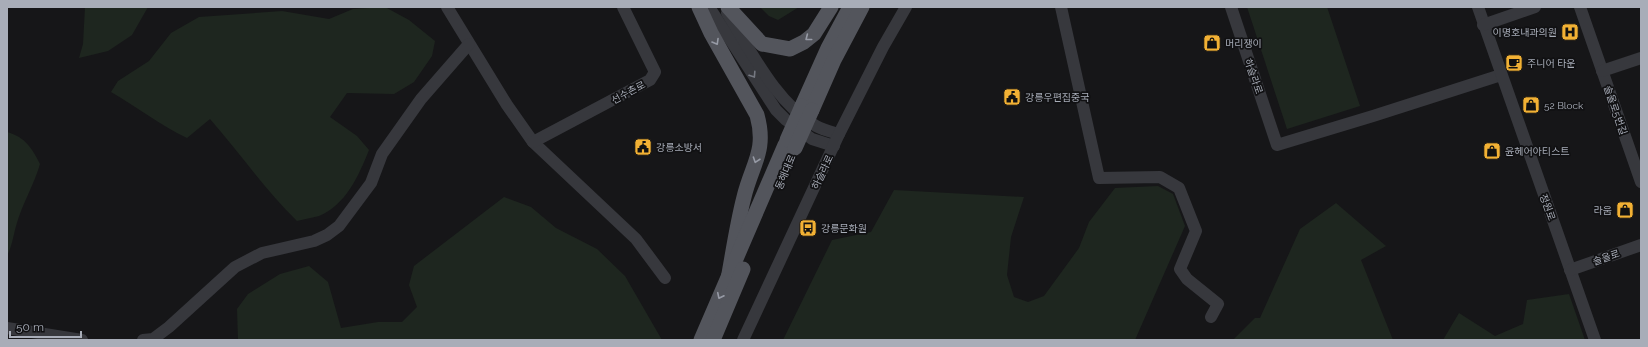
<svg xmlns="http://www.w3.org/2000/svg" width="1648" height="347" viewBox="0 0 1648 347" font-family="Raleway,'Noto Sans KR',sans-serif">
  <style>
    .green { fill: #1e261f }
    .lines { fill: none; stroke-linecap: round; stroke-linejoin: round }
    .minor { stroke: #37383d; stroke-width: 12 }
    .major { stroke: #53555c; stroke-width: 15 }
    .major-bridge { stroke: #53555c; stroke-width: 15 }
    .oneway { stroke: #979ba6 }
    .oneway2 { stroke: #757881 }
    .labels { text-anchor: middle; stroke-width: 3.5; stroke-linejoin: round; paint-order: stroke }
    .poi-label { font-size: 10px; fill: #a8adb8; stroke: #111113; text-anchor: start }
    .street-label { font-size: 10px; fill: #a8adb8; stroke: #111113 }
  </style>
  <rect width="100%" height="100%" fill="#161618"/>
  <g class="green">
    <path d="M 85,7 L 148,7 L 132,35 L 108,51 L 79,58 L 83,44 Z"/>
    <path d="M 385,7 L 409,20 L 435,41 L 432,56 L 414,82 L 394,94 L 347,93 L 330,117 L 357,136 L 369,150 C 359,175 346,205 319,216 C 312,218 304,219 297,221 C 265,190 240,153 210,119 L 187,138 C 160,125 137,107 111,92 L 118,81 L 149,61 L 171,33 L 199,17 L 282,11 L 329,19 L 353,9 Z"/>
    <path d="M 760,7 L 799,7 L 778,20 L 769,16 Z"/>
    <path d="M 1247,7 L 1327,7 L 1360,106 L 1287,129 Z"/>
    <path d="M 7,132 C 25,137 32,148 40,164 C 34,185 22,204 16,226 C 13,237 12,246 7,256 Z"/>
    <path d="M 1158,186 L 1173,194 L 1185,226 L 1135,340 L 783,340 L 832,240 L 871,232 L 894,190 L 1024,197 L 1011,237 L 1007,275 L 1014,297 L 1028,302 L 1044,296 L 1079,248 L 1089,222 L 1115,188 Z"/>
    <path d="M 504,197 L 531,207 L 556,228 L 597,249 L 625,276 L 662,340 L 238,340 L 237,309 L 248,294 L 280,274 L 309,266 L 328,282 L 341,328 L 378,322 L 402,322 L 417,307 L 409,285 L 414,266 Z"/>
    <path d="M 1336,203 L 1386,246 L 1361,260 L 1393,340 L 1233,340 L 1255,318 L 1260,318 L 1300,229 Z"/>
    <path d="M 1569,294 L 1585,340 L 1443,340 L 1459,313 L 1495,336 L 1523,324 L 1527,300 Z"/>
  </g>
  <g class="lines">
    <g class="minor">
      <path d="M 447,7 L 507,105 L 533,142 L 636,239 L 665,278"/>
      <path d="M 709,7 L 776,110 L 786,120 L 812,139 L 834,146"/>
      <path d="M 1061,7 L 1099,178 L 1160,177 L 1179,188 L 1196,231 L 1180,269 L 1187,279 L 1218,304 L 1211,317"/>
      <path d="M 1231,7 L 1277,145 L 1373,116 L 1501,75"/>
      <path d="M 1478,7 L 1595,340"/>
      <path d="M 1580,7 L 1641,182"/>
      <path d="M 727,13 C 751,51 776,103 816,126 C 823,130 832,132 839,134"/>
      <path d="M 1483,25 L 1535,7"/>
      <path d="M 1602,71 L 1641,58"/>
      <path d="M 533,142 L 650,80 L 655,72 L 623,7"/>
      <path d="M 1570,270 L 1641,245"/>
      <path d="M 7,328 L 82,340"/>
      <path d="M 143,340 L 153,339 L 169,327 L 235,267 L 262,253 L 314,241 L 327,235 L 339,226 L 371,183 L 382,154 L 421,99 L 469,44"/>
      <path d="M 743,340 L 839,134 L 883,47 L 906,7"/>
    </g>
    <g class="major">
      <path d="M 699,7 L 711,33 L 757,115 C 767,151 752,164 744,197 C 737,224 733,252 728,279"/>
      <path d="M 728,7 L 762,44 L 790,49 L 804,42 L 814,34 L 831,7"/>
      <path d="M 802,106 L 828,48 L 850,7"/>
      <path d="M 812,110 L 834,60 L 862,7"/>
      <path d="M 701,340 L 785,145"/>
      <path d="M 713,340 L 743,269"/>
    </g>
    <g class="major-bridge">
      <path d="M 787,140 L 802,106"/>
      <path d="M 795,148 L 812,110"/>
    </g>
  </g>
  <defs><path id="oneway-chevron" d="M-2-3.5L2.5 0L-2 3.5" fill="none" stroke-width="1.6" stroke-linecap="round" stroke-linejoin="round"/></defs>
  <g class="oneway">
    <use href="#oneway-chevron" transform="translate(808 38) rotate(142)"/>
    <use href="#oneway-chevron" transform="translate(716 42) rotate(60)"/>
    <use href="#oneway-chevron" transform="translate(756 160) rotate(109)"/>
    <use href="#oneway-chevron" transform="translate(720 296) rotate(116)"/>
  </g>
  <use class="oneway2" href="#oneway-chevron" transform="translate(753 75) rotate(57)"/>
  <defs>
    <symbol id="hospital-square" viewBox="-11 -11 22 22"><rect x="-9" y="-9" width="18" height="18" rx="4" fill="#f2b134" stroke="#111113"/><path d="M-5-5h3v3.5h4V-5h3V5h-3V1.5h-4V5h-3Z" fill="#111"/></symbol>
    <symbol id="shop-square" viewBox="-11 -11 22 22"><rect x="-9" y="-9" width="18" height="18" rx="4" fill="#f2b134" stroke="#111113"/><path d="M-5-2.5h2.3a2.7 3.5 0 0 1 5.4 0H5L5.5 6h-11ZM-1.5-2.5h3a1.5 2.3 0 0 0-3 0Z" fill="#111"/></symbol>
    <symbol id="cafe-square" viewBox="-11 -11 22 22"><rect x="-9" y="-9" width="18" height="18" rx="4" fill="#f2b134" stroke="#111113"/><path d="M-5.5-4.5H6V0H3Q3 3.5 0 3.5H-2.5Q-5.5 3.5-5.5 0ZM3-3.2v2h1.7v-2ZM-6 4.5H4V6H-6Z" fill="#111"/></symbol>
    <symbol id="civic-square" viewBox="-11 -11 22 22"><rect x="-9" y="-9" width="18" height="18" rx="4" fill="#f2b134" stroke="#111113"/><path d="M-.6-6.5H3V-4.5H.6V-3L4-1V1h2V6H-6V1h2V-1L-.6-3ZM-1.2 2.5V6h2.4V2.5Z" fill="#111"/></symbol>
    <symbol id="bus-square" viewBox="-11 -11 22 22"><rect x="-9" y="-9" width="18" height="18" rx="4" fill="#f2b134" stroke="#111113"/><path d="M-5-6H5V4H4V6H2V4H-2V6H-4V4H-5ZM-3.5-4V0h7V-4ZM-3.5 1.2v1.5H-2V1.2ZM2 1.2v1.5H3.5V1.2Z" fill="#111"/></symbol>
  </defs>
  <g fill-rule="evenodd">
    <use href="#hospital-square" x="1560" y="22" width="20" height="20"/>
    <use href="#shop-square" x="1202" y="33" width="20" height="20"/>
    <use href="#cafe-square" x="1504" y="53" width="20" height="20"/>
    <use href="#civic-square" x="1002" y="87" width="20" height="20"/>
    <use href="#shop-square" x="1521" y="95" width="20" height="20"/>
    <use href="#civic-square" x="633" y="137" width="20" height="20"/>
    <use href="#shop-square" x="1482" y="141" width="20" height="20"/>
    <use href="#shop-square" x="1615" y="200" width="20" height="20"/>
    <use href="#bus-square" x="798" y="218" width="20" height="20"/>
  </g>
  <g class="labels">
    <g class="poi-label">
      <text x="1557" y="36" text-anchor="end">이명호내과의원</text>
      <text x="1225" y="47">머리쟁이</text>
      <text x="1527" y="67">주니어 타운</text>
      <text x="1025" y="101">강릉우편집중국</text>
      <text x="1544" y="109">52 Block</text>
      <text x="656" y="151">강릉소방서</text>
      <text x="1505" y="155">윤헤어아티스트</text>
      <text x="1612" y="214" text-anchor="end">라움</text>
      <text x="821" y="232">강릉문화원</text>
    </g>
    <g class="street-label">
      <text transform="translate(1254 76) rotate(71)" y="4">하슬라로</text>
      <text transform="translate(628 92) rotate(-28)" y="4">선수촌로</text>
      <text transform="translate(1616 110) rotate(71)" y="4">솔올로5번길</text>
      <text transform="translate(785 172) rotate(-67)" y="4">동해대로</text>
      <text transform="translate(822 172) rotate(-65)" y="4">하슬라로</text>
      <text transform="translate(1548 207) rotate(70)" y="4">정원로</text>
      <text transform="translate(1606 257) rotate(-19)" y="4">솔올로</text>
    </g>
  </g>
  <rect width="1648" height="347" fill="none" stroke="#a8adb8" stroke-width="16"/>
  <path d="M10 331v6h71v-6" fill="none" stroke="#a8adb8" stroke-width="2"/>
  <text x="16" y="331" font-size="12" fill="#a8adb8" stroke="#111113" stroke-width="3" paint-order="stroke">50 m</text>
</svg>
